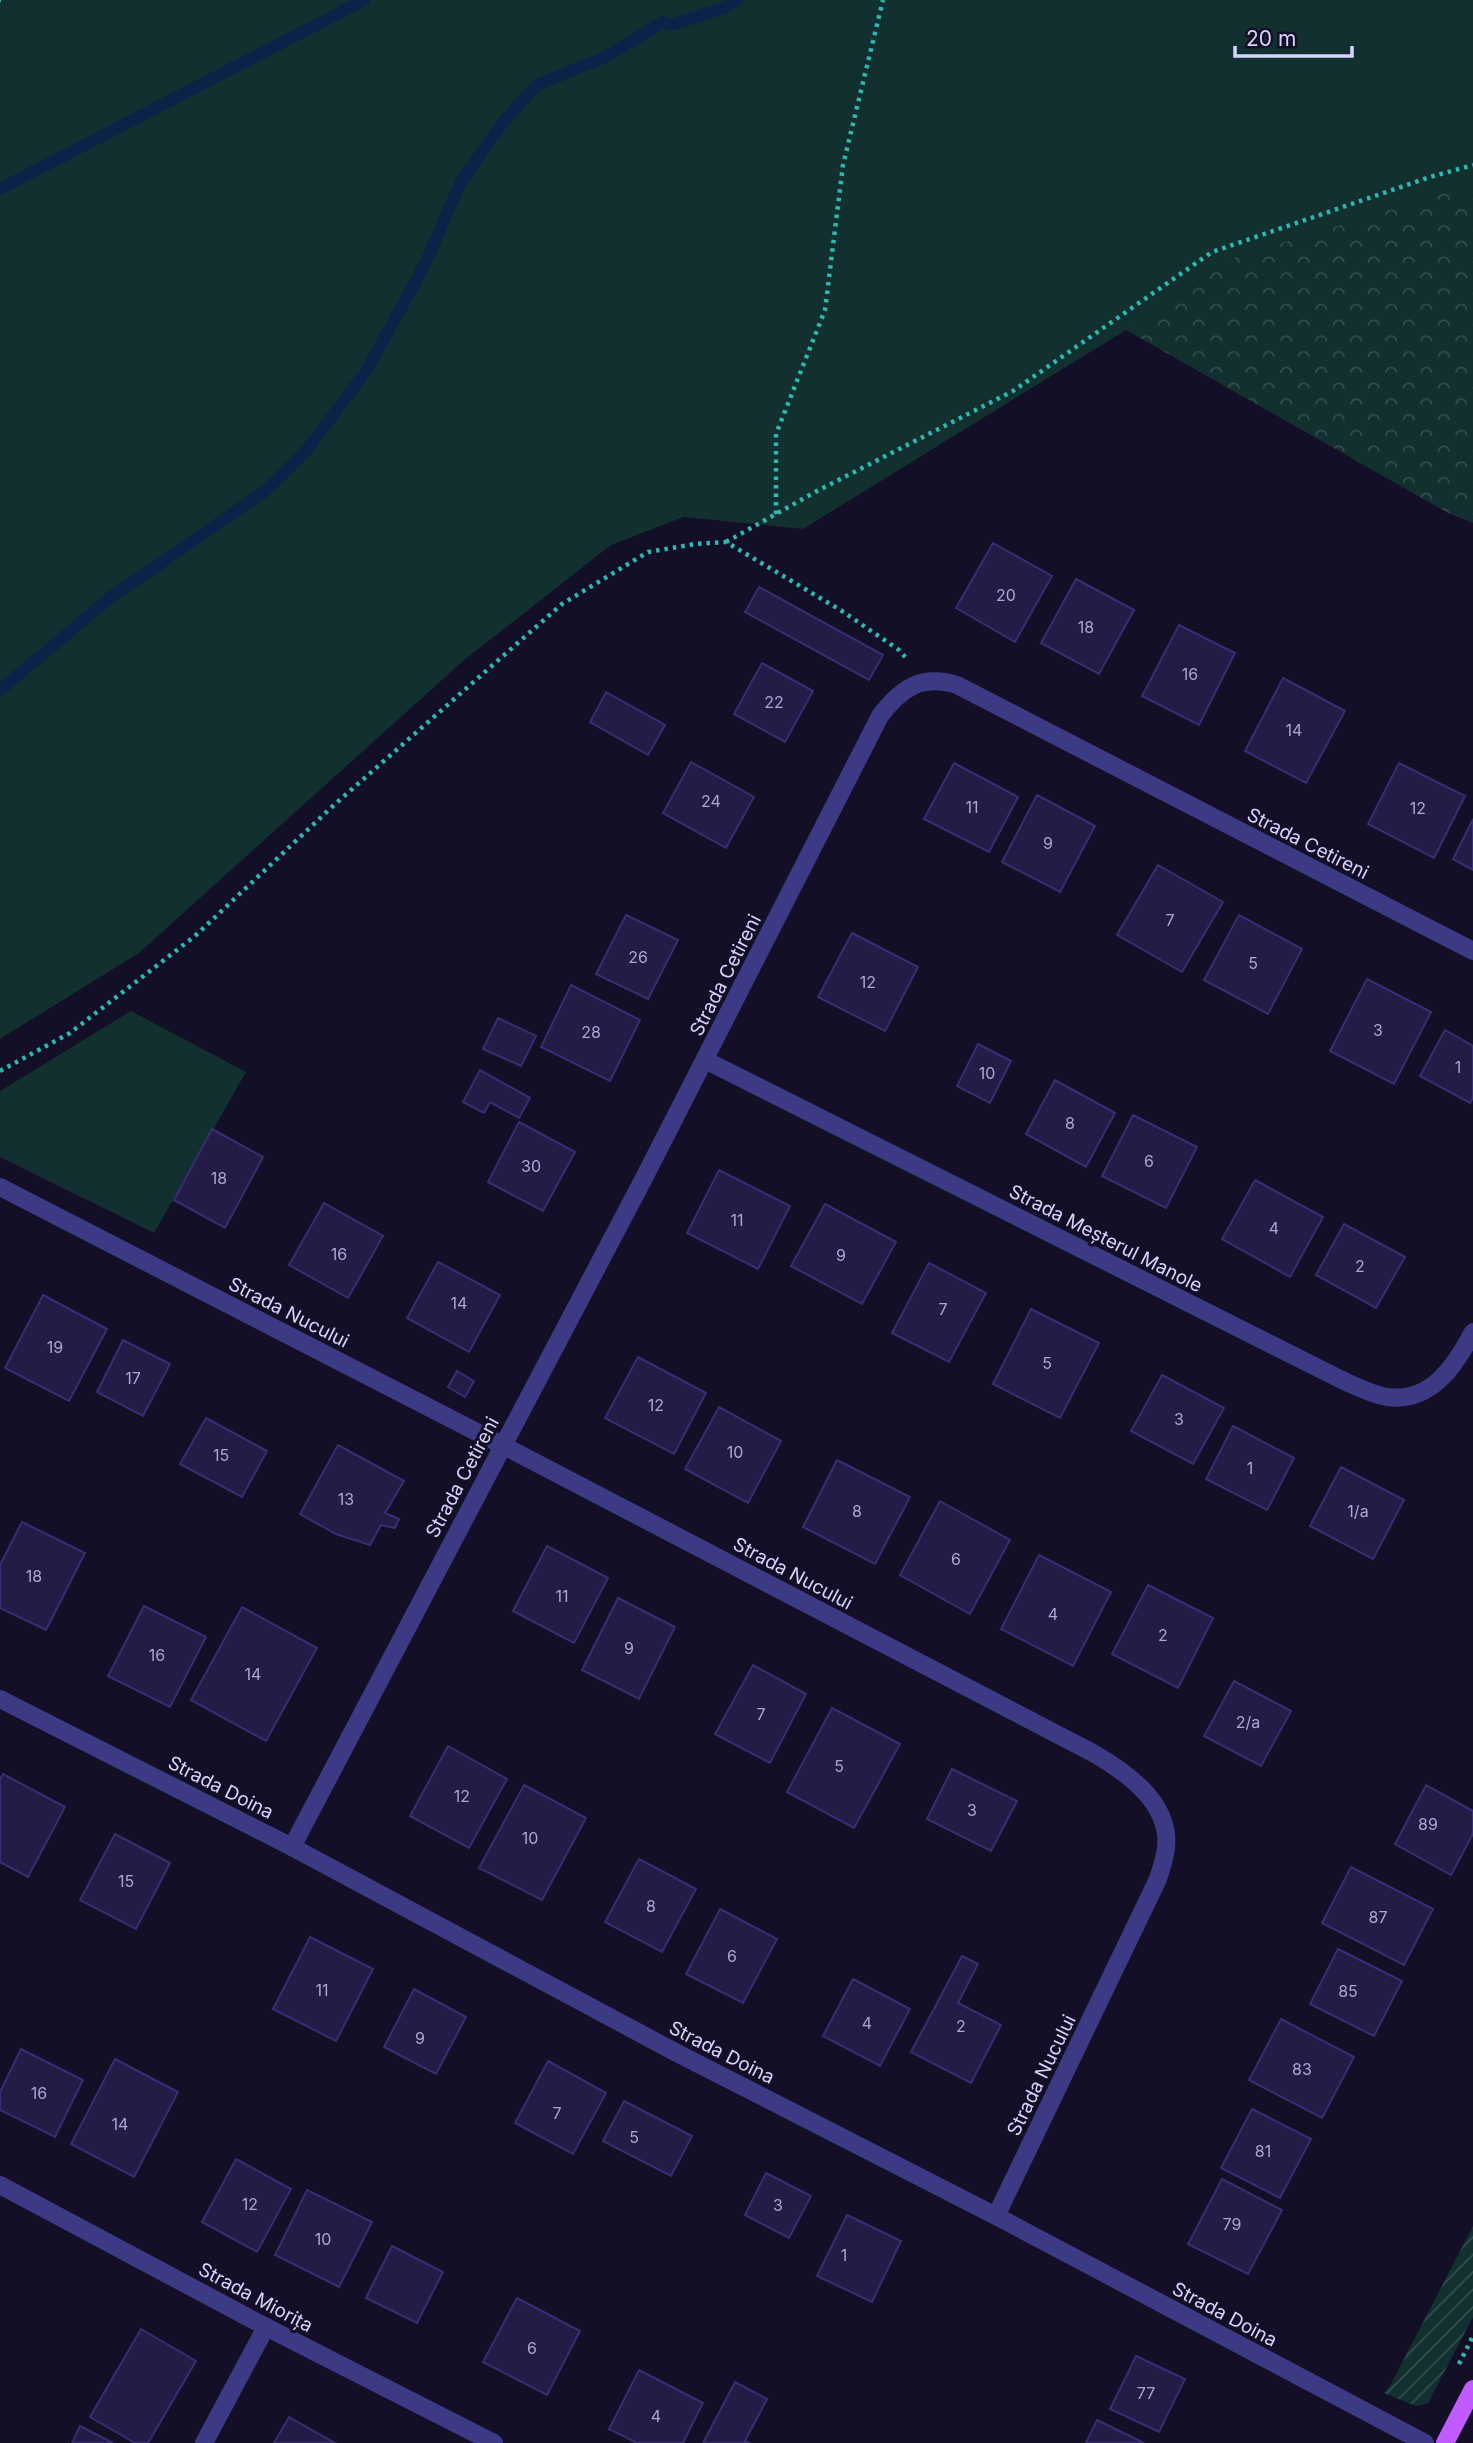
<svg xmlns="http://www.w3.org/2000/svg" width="1473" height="2443" viewBox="0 0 1473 2443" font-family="Inter,sans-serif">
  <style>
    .green { fill: #12302f }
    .forest { fill: url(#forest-crowns) }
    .garden { fill: url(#garden-furrows) }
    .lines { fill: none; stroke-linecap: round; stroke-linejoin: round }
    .stream { stroke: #0c2248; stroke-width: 12 }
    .building { fill: #241b47; stroke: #3b2d73; stroke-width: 2 }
    .path { stroke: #2fb8b0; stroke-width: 4.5; stroke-dasharray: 3.5 5; stroke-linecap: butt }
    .minor { stroke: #3d3a85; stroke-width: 18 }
    .major { stroke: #c25bff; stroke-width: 18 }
    .labels { text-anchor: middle; stroke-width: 6; stroke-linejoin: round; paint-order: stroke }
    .number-label { font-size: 16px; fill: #aca6d1 }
    .street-label { font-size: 19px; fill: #d9d4ff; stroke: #130f26 }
  </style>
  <defs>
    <pattern id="forest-crowns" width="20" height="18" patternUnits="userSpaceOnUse" patternTransform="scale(1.75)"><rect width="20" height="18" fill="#12302f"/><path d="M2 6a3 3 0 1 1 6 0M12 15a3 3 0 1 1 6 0" fill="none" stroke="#344d4e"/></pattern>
    <pattern id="garden-furrows" width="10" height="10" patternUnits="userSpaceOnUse" patternTransform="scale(1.75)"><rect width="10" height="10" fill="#12302f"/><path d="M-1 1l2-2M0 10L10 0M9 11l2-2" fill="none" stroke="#344d4e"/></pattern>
  </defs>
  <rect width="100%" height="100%" fill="#130f26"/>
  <g class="green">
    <path d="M 0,0 L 1473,0 L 1473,184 L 1236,257 L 1126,330 L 803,529 L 684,517 L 611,545 L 463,661 L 139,953 L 0,1039 Z"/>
    <path d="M 131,1011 L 246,1072 L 154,1233 L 0,1157 L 0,1091 Z"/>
  </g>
  <path class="forest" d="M 1473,184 L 1473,523 L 1448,513 L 1126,330 L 1236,257 Z"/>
  <path class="garden" d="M 1473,2226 L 1473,2317 L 1428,2403 L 1416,2406 L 1384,2393 L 1391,2384 Z"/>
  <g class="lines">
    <g class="stream">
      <path d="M 0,189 L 364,0"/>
      <path d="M 0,690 L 111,597 L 264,492 L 306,451 L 367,370 L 426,262 L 461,182 L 503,122 L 537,85 L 605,57 L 663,22 L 671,25 L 725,7 L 737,0"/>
    </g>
  </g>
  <g class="building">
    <path d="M 993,543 L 1052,576 L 1015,642 L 956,608 Z"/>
    <path d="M 1076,579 L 1134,610 L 1099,674 L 1041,643 Z"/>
    <path d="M 759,587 L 883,655 L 869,680 L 745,612 Z"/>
    <path d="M 1179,625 L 1235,653 L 1199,725 L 1142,696 Z"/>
    <path d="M 762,663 L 813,691 L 785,742 L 734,714 Z"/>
    <path d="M 1283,678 L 1345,711 L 1306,783 L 1245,751 Z"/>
    <path d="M 606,692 L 665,725 L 648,755 L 590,722 Z"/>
    <path d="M 691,762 L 754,797 L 726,848 L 663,813 Z"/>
    <path d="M 954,763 L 1018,797 L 989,852 L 924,819 Z"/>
    <path d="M 1399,763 L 1465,796 L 1434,858 L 1368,824 Z"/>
    <path d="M 1037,795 L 1095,826 L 1060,892 L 1002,862 Z"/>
    <path d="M 1473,819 L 1473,870 L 1453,859 Z"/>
    <path d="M 1158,865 L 1223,902 L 1182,972 L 1117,935 Z"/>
    <path d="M 626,915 L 678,940 L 648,999 L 596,974 Z"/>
    <path d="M 1239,915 L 1302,949 L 1268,1014 L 1204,980 Z"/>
    <path d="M 852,933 L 918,967 L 885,1031 L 818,997 Z"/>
    <path d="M 1367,979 L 1431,1012 L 1394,1084 L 1330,1051 Z"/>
    <path d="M 571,985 L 640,1020 L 610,1081 L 541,1047 Z"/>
    <path d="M 498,1018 L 536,1036 L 521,1066 L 483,1049 Z"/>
    <path d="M 1445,1030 L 1473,1046 L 1473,1098 L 1470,1103 L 1420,1076 Z"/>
    <path d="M 978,1044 L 1011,1061 L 990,1103 L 957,1086 Z"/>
    <path d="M 480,1070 L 530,1098 L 519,1118 L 490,1102 L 484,1113 L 463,1102 Z"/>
    <path d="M 1055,1080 L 1115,1113 L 1086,1167 L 1026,1134 Z"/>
    <path d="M 1133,1115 L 1197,1147 L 1166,1208 L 1102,1176 Z"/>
    <path d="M 519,1122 L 575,1152 L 543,1211 L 488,1182 Z"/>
    <path d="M 212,1129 L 263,1157 L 225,1228 L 174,1200 Z"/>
    <path d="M 719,1170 L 790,1206 L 758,1269 L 687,1233 Z"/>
    <path d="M 1255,1180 L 1323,1217 L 1290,1277 L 1222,1239 Z"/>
    <path d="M 324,1203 L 383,1236 L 348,1298 L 289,1265 Z"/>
    <path d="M 825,1204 L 896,1242 L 862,1304 L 791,1266 Z"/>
    <path d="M 1344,1224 L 1405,1257 L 1376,1308 L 1316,1275 Z"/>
    <path d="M 438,1262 L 500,1295 L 469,1352 L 407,1318 Z"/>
    <path d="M 929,1263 L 986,1293 L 949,1362 L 892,1333 Z"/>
    <path d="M 43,1295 L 107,1329 L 69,1401 L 5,1368 Z"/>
    <path d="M 1031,1309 L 1099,1343 L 1060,1418 L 993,1384 Z"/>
    <path d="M 123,1340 L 170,1364 L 143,1416 L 97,1392 Z"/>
    <path d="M 638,1357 L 706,1393 L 674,1454 L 605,1418 Z"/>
    <path d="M 457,1371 L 474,1381 L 465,1397 L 448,1387 Z"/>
    <path d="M 1162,1375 L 1224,1408 L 1193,1464 L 1131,1431 Z"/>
    <path d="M 719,1407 L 781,1441 L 748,1503 L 685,1469 Z"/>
    <path d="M 206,1418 L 267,1451 L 242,1497 L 180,1464 Z"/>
    <path d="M 1233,1426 L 1294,1458 L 1267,1510 L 1206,1479 Z"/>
    <path d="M 338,1445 L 404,1481 L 385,1513 L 399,1519 L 395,1528 L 381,1525 L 370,1545 L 336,1534 L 300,1514 Z"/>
    <path d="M 837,1460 L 910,1497 L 875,1564 L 803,1527 Z"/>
    <path d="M 1341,1467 L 1404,1500 L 1373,1559 L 1310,1526 Z"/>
    <path d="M 940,1501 L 1010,1540 L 970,1614 L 900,1575 Z"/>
    <path d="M 22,1522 L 85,1553 L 46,1630 L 0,1608 L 0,1565 Z"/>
    <path d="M 547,1546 L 608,1578 L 574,1643 L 513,1611 Z"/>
    <path d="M 1039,1555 L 1111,1592 L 1073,1666 L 1001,1629 Z"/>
    <path d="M 1148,1585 L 1213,1618 L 1178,1688 L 1112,1654 Z"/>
    <path d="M 618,1598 L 675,1627 L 639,1699 L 582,1670 Z"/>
    <path d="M 144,1606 L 206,1637 L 170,1707 L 108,1676 Z"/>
    <path d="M 242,1607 L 317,1648 L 266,1741 L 191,1700 Z"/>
    <path d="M 753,1665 L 806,1694 L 770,1763 L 715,1734 Z"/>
    <path d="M 1234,1681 L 1291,1711 L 1261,1766 L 1204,1736 Z"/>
    <path d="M 832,1708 L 900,1744 L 854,1828 L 787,1792 Z"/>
    <path d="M 448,1746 L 507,1779 L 469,1848 L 410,1816 Z"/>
    <path d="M 952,1769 L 1017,1801 L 991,1851 L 927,1819 Z"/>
    <path d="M 3,1774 L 65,1807 L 28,1877 L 0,1862 L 0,1779 Z"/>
    <path d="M 524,1785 L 586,1818 L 542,1900 L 479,1868 Z"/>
    <path d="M 1426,1785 L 1473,1811 L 1473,1834 L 1451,1875 L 1395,1844 Z"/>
    <path d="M 115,1834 L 170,1863 L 136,1929 L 80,1900 Z"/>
    <path d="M 639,1859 L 696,1889 L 662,1952 L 605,1922 Z"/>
    <path d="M 1351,1867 L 1433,1909 L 1404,1965 L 1322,1923 Z"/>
    <path d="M 720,1909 L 777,1939 L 743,2003 L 686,1974 Z"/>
    <path d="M 310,1937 L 373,1969 L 336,2041 L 273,2009 Z"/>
    <path d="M 1338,1949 L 1402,1981 L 1374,2036 L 1310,2004 Z"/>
    <path d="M 962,1956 L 978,1964 L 958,2003 L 1001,2025 L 971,2083 L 911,2052 Z"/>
    <path d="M 853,1979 L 910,2009 L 880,2066 L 823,2036 Z"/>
    <path d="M 414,1989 L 466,2017 L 436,2074 L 384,2047 Z"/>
    <path d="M 1281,2019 L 1354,2057 L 1322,2118 L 1249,2080 Z"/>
    <path d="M 21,2049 L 83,2080 L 55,2137 L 0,2110 L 0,2092 Z"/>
    <path d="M 115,2059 L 178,2092 L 134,2177 L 71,2144 Z"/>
    <path d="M 548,2061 L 606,2093 L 573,2154 L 515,2123 Z"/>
    <path d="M 624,2101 L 692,2136 L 671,2176 L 603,2141 Z"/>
    <path d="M 1252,2109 L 1311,2139 L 1280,2198 L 1221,2168 Z"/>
    <path d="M 236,2159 L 291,2189 L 257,2252 L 202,2222 Z"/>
    <path d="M 766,2173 L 811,2196 L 789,2238 L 745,2215 Z"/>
    <path d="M 1222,2179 L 1282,2210 L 1248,2274 L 1188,2244 Z"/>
    <path d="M 307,2190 L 372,2222 L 339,2287 L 275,2255 Z"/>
    <path d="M 847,2215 L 901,2241 L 872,2302 L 817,2276 Z"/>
    <path d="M 392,2246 L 443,2272 L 417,2323 L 366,2298 Z"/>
    <path d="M 517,2298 L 580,2331 L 547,2395 L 483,2362 Z"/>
    <path d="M 141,2329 L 196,2361 L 148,2443 L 135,2443 L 90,2417 Z"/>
    <path d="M 1136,2356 L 1185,2379 L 1159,2432 L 1110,2409 Z"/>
    <path d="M 639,2370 L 703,2403 L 683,2443 L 637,2443 L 609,2429 Z"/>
    <path d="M 735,2382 L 767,2399 L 745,2441 L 750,2443 L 703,2443 Z"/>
    <path d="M 289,2417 L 335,2443 L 274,2443 Z"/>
    <path d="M 1097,2420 L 1144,2443 L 1086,2443 Z"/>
    <path d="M 80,2426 L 113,2443 L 72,2443 Z"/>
  </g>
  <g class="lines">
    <g class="path">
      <path d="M 0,0 L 1,0"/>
      <path d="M 776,514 L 776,434 L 825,310 L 843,165 L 883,0"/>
      <path d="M 726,542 L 817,491 L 1013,391 L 1212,252 L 1430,177 L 1473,165"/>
      <path d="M 0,1071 L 70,1033 L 195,936 L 334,805 L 562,604 L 648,552 L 695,544 L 726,542 L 842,611 L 899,650 L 907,659"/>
      <path d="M 1459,2364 L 1473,2336"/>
    </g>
    <g class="minor">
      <path d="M 705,1060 L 1340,1379 C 1355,1386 1371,1394 1387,1397 C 1431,1403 1455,1366 1473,1332"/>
      <path d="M 0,1187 L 502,1445 L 1093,1753 C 1126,1772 1171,1803 1166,1848 C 1165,1858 1161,1869 1158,1879 L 996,2216"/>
      <path d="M 0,1699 L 292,1847 L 675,2052 L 996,2216 L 1425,2443"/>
      <path d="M 292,1847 L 644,1178 L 880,716 C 901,688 922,674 957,685 L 1473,951"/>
      <path d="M 0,2185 L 266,2327 L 494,2443"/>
      <path d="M 204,2443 L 266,2327"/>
    </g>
    <path class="major" d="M 1445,2443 L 1473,2389"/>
  </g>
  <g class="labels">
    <g class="number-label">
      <text x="1006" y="601">20</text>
      <text x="1086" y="633">18</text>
      <text x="1190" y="680">16</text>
      <text x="774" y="708">22</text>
      <text x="1294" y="736">14</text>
      <text x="711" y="807">24</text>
      <text x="972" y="813">11</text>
      <text x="1418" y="814">12</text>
      <text x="1048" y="849">9</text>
      <text x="1170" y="926">7</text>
      <text x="638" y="963">26</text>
      <text x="1253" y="969">5</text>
      <text x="868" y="988">12</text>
      <text x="1378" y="1036">3</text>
      <text x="591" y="1038">28</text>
      <text x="1458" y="1073">1</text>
      <text x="987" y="1079">10</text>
      <text x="1070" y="1129">8</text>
      <text x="1149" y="1167">6</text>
      <text x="531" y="1172">30</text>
      <text x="219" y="1184">18</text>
      <text x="737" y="1226">11</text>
      <text x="1274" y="1234">4</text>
      <text x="339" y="1260">16</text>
      <text x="841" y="1261">9</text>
      <text x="1360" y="1272">2</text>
      <text x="459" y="1309">14</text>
      <text x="943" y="1315">7</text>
      <text x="55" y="1353">19</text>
      <text x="1047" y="1369">5</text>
      <text x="133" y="1384">17</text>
      <text x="656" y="1411">12</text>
      <text x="1179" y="1425">3</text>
      <text x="735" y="1458">10</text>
      <text x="221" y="1461">15</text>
      <text x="1250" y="1474">1</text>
      <text x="346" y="1505">13</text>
      <text x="857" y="1517">8</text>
      <text x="1358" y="1517">1/a</text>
      <text x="956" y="1565">6</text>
      <text x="34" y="1582">18</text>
      <text x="562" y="1602">11</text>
      <text x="1053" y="1620">4</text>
      <text x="1163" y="1641">2</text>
      <text x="629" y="1654">9</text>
      <text x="157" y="1661">16</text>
      <text x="253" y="1680">14</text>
      <text x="761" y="1720">7</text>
      <text x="1248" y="1728">2/a</text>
      <text x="839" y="1772">5</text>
      <text x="462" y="1802">12</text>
      <text x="972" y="1816">3</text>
      <text x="1428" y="1830">89</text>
      <text x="530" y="1844">10</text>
      <text x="126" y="1887">15</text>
      <text x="651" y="1912">8</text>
      <text x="1378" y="1923">87</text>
      <text x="732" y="1962">6</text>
      <text x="322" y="1996">11</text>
      <text x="1348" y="1997">85</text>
      <text x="867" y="2029">4</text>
      <text x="961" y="2032">2</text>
      <text x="420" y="2044">9</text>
      <text x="1302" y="2075">83</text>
      <text x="39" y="2099">16</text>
      <text x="557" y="2119">7</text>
      <text x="120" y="2130">14</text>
      <text x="634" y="2143">5</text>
      <text x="1263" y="2157">81</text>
      <text x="250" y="2210">12</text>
      <text x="778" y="2211">3</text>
      <text x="1232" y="2230">79</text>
      <text x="323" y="2245">10</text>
      <text x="844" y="2261">1</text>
      <text x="532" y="2354">6</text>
      <text x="1146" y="2399">77</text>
      <text x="656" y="2422">4</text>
    </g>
    <g class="street-label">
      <text transform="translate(1308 843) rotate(27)" y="7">Strada Cetireni</text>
      <text transform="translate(725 975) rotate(-63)" y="7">Strada Cetireni</text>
      <text transform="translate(1106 1238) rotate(27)" y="7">Strada Meșterul Manole</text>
      <text transform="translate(289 1312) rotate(27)" y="7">Strada Nucului</text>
      <text transform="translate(462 1477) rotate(-62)" y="7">Strada Cetireni</text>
      <text transform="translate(793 1573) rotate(28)" y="7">Strada Nucului</text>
      <text transform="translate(221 1787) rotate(27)" y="7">Strada Doina</text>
      <text transform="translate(722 2052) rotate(27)" y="7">Strada Doina</text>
      <text transform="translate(1041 2075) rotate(-64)" y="7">Strada Nucului</text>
      <text transform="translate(256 2297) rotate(28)" y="7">Strada Miorița</text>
      <text transform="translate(1225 2314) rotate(28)" y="7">Strada Doina</text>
    </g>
  </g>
  <path d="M1235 46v10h117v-10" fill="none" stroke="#d9d4ff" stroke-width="3.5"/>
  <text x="1246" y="46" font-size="21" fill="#d9d4ff" stroke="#130f26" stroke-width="5" paint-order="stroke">20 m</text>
</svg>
